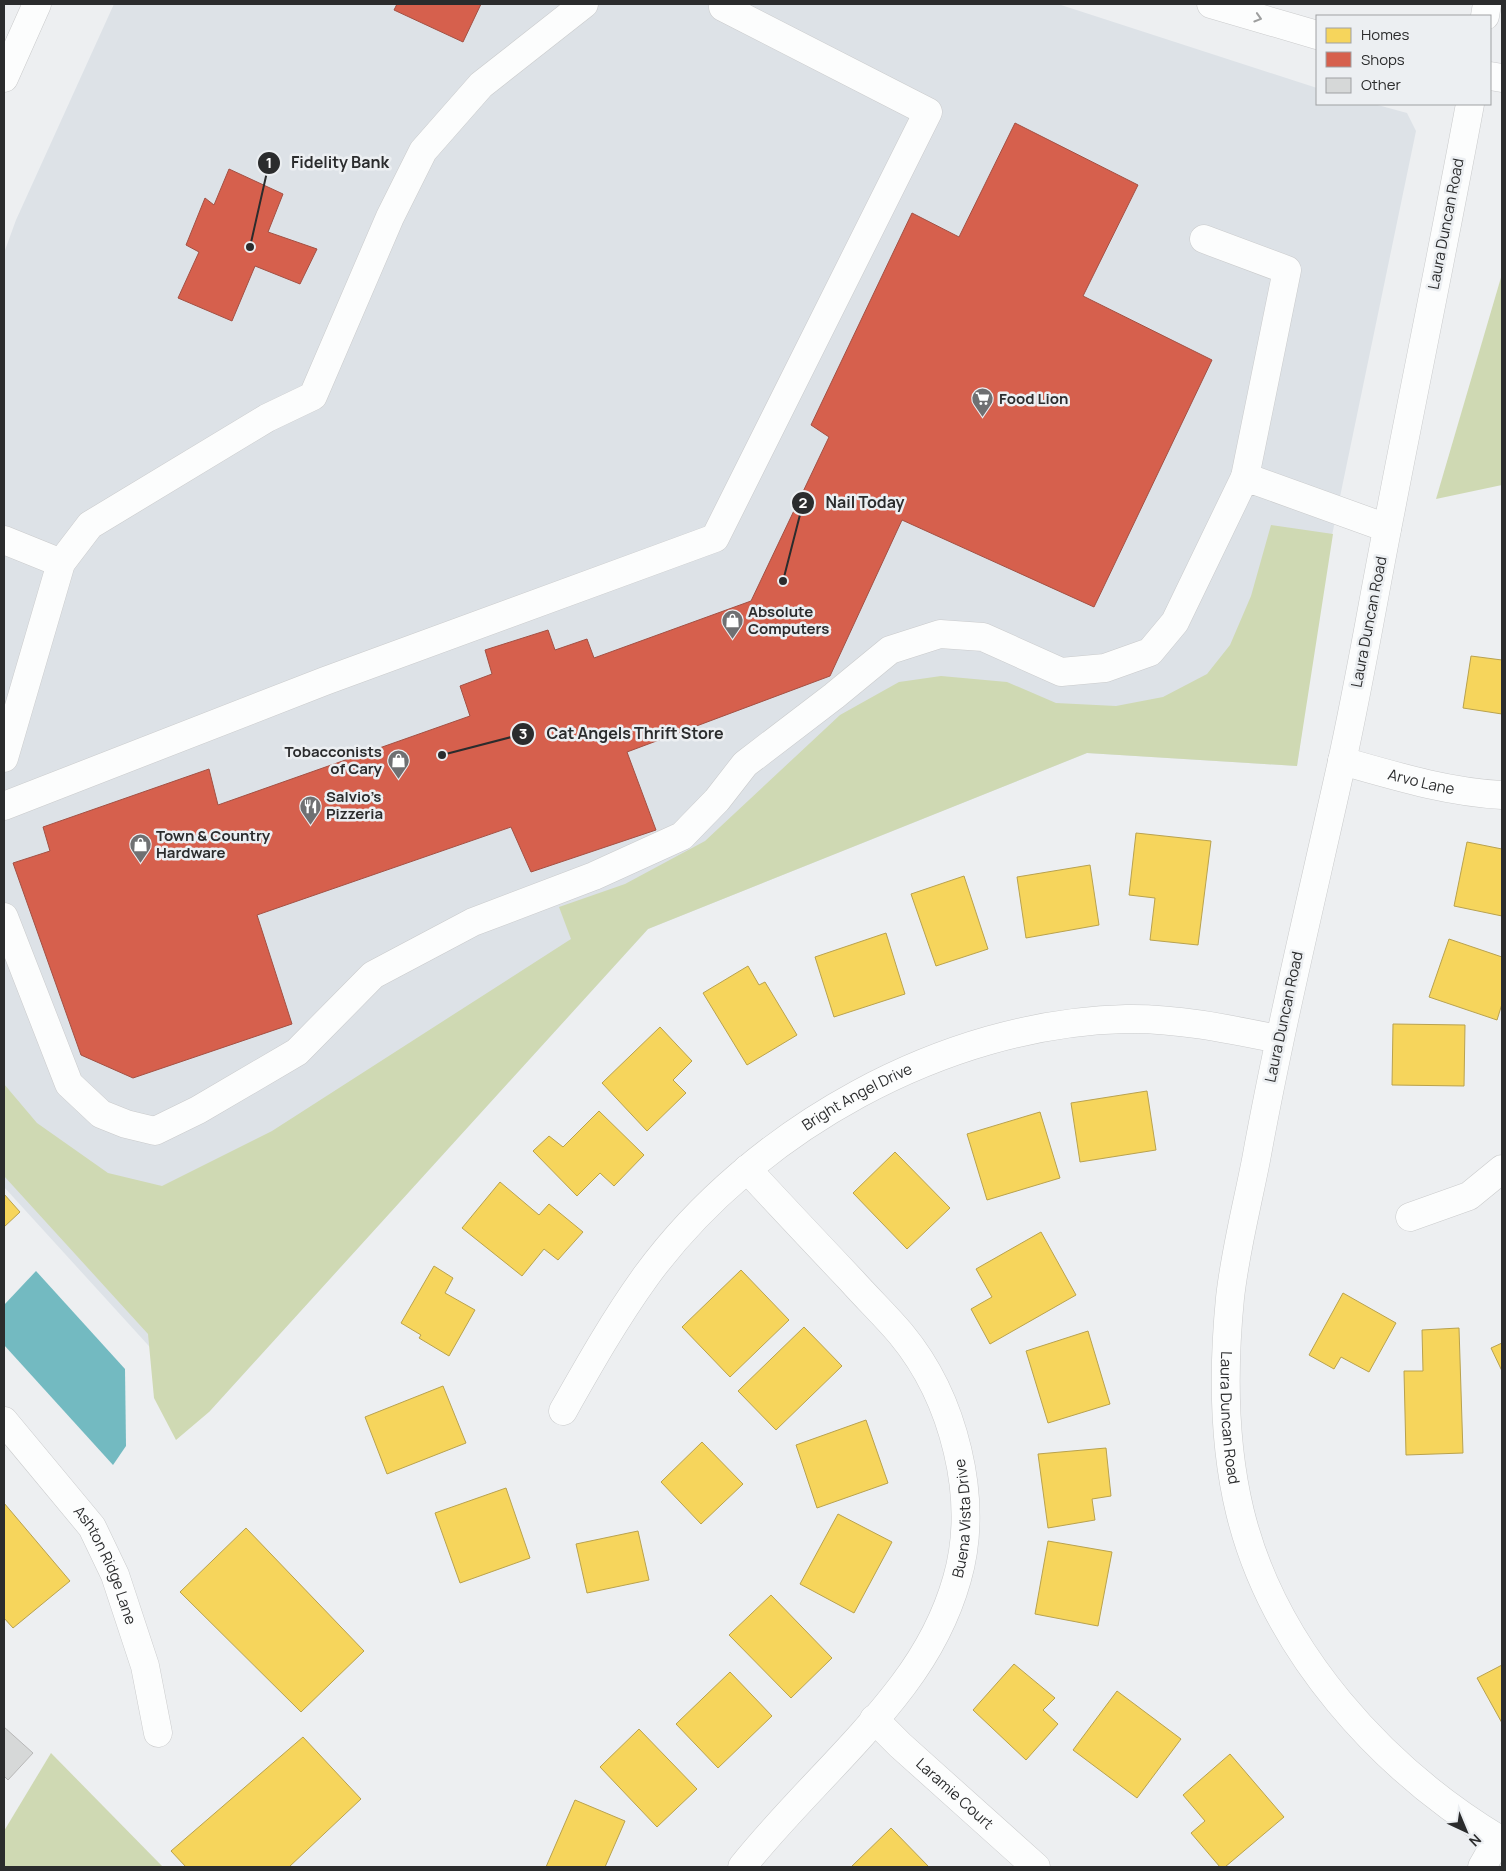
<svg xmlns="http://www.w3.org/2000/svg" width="1506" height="1871" viewBox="0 0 1506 1871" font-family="Manrope,sans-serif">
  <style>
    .built { fill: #dde2e7 }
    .green { fill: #cfd9b3 }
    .water { fill: #73bac1 }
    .homes { fill: #f6d55c; stroke: #b9a24e }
    .shops { fill: #d6604d; stroke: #a35043 }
    .building { fill: #d6d8d8; stroke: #b8b8b8 }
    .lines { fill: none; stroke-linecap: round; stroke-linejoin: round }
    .minor-casing { stroke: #cacbcc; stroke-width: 29 }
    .major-casing { stroke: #cacbcc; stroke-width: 29 }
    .minor { stroke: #fcfdfd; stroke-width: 28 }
    .major { stroke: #fcfdfd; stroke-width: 28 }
    .oneway { stroke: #9e9f9f }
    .labels { text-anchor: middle; stroke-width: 5; stroke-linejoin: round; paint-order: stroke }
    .street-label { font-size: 15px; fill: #2b2c2d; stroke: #eceff2 }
    .poi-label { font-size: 15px; font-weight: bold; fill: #2b2c2d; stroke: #eceff2; text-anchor: start }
    .leader { fill: none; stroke: #2b2c2d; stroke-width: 2 }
    .callout-dot { fill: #2b2c2d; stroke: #eceff2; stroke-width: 2 }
    .mark-label { font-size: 15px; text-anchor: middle; font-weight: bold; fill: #fff }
    .callout-label { font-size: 16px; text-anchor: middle; font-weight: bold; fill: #2b2c2d; stroke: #eceff2; stroke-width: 5; stroke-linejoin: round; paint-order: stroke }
  </style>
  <rect width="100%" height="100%" fill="#edeff1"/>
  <path class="built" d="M 114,4 L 1058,4 L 1317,88 L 1317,104 L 1374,104 L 1407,113 L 1416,131 L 1325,569 L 1297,766 L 1087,753 L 648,929 L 209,1412 L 4,1187 L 4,253 L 16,220 Z"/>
  <g class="green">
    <path d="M 1502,274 L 1502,485 L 1436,499 Z"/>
    <path d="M 1271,525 L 1333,534 L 1297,766 L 1087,753 L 648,929 L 209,1412 L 176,1440 L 154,1398 L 148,1334 L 4,1176 L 4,1084 L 37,1123 L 108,1173 L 162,1186 L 272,1131 L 571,939 L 559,907 L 625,884 L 705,841 L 840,715 L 899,682 L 941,676 L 1007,682 L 1056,703 L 1116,706 L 1163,697 L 1207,674 L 1230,645 L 1251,596 Z"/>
    <path d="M 51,1753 L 163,1867 L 4,1867 L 4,1831 Z"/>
  </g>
  <path class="water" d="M 36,1271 L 125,1369 L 126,1446 L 113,1465 L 4,1345 L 4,1305 Z"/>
  <g class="homes">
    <path d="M 1471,656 L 1502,660 L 1502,714 L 1463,708 Z"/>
    <path d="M 1136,833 L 1211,841 L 1198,945 L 1150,940 L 1155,898 L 1129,895 Z"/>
    <path d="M 1467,842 L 1502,849 L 1502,916 L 1454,906 Z"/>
    <path d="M 1090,865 L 1099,925 L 1026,938 L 1017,877 Z"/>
    <path d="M 964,876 L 988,949 L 936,966 L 911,894 Z"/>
    <path d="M 886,933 L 905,994 L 834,1017 L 815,957 Z"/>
    <path d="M 1449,939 L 1502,957 L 1502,1004 L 1497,1020 L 1429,997 Z"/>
    <path d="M 748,966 L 759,985 L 765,982 L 797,1035 L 747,1065 L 703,993 Z"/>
    <path d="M 1393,1024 L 1465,1025 L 1464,1086 L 1392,1085 Z"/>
    <path d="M 660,1027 L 692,1061 L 673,1080 L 686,1093 L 647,1131 L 602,1083 Z"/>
    <path d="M 1147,1091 L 1156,1150 L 1080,1162 L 1071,1103 Z"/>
    <path d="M 599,1111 L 644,1155 L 614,1186 L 600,1173 L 577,1196 L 533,1151 L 549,1136 L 563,1147 Z"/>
    <path d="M 1040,1112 L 1060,1178 L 987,1200 L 967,1134 Z"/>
    <path d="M 895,1152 L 950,1208 L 907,1249 L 853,1193 Z"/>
    <path d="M 500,1182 L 539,1215 L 549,1204 L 583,1232 L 558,1260 L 544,1249 L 522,1276 L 462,1228 Z"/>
    <path d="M 4,1194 L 20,1212 L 4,1227 Z"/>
    <path d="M 1041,1232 L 1076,1295 L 990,1344 L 971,1309 L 992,1297 L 976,1269 Z"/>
    <path d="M 434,1266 L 453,1278 L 445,1293 L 475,1310 L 449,1356 L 419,1338 L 421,1335 L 401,1323 Z"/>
    <path d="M 741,1270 L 789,1320 L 730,1377 L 682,1327 Z"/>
    <path d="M 1343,1293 L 1396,1323 L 1369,1372 L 1341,1357 L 1334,1369 L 1309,1355 Z"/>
    <path d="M 804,1327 L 842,1366 L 776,1430 L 738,1391 Z"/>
    <path d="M 1459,1328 L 1463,1453 L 1406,1455 L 1404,1371 L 1423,1371 L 1422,1330 Z"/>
    <path d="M 1088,1331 L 1110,1404 L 1048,1423 L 1026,1351 Z"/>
    <path d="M 1502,1343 L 1502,1371 L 1491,1348 Z"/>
    <path d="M 443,1386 L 466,1443 L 387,1474 L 365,1417 Z"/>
    <path d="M 866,1420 L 888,1483 L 817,1508 L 796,1445 Z"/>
    <path d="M 702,1442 L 743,1484 L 701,1524 L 661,1482 Z"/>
    <path d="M 1106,1448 L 1111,1496 L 1092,1499 L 1095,1520 L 1048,1528 L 1038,1454 Z"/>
    <path d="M 506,1488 L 530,1558 L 460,1583 L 435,1513 Z"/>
    <path d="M 4,1503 L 70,1581 L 13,1628 L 4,1618 Z"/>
    <path d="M 838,1514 L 892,1542 L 854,1613 L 800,1584 Z"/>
    <path d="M 246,1528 L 364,1651 L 301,1712 L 180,1592 Z"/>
    <path d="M 638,1531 L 649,1580 L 587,1593 L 576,1544 Z"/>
    <path d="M 1048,1541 L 1112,1552 L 1098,1626 L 1035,1614 Z"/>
    <path d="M 771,1595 L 832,1658 L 791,1698 L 729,1635 Z"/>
    <path d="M 1014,1664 L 1055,1698 L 1043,1710 L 1058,1724 L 1026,1760 L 973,1710 Z"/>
    <path d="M 1502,1665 L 1502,1723 L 1477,1678 Z"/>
    <path d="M 730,1672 L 772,1716 L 718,1768 L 676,1724 Z"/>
    <path d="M 1117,1691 L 1181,1739 L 1137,1798 L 1073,1750 Z"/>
    <path d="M 639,1729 L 697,1789 L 657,1827 L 600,1767 Z"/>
    <path d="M 303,1737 L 361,1799 L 289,1867 L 186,1867 L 171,1851 Z"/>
    <path d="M 1230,1754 L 1284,1817 L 1225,1867 L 1220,1867 L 1191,1833 L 1205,1821 L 1183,1795 Z"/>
    <path d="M 575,1800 L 625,1821 L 605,1867 L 546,1867 Z"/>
    <path d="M 891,1828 L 929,1867 L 853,1867 L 852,1866 Z"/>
  </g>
  <g class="shops">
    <path d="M 397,4 L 481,4 L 463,42 L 394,10 Z"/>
    <path d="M 1015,123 L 1138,185 L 1083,296 L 1212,360 L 1094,607 L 902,520 L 830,676 L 627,752 L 656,830 L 531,872 L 511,827 L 257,915 L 292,1024 L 133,1078 L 81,1055 L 13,863 L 50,851 L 43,827 L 209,769 L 218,805 L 470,716 L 460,686 L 492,674 L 485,650 L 548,630 L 555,650 L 587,639 L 594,658 L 751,601 L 829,437 L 811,425 L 912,213 L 959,237 Z"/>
    <path d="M 229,169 L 283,194 L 268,232 L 317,249 L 300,284 L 255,266 L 232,321 L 178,298 L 199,252 L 186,245 L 205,198 L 214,205 Z"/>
  </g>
  <path class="building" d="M 4,1727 L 33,1753 L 8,1780 L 4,1776 Z"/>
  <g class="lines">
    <defs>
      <g id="minor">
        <path d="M 1485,16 L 1487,4"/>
        <path id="s1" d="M 1470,104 C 1445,239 1417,374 1391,509 C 1374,594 1360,681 1341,766 C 1312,897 1280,1028 1256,1160 C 1247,1206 1235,1252 1230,1298 C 1223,1369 1223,1442 1240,1512 C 1274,1651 1383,1770 1502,1841"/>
        <path d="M 1204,239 L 1287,270 L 1245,477"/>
        <path d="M 4,540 L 61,563"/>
        <path d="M 4,758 L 61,563 L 90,525 L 267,418 L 313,396 L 390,217 L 423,151 L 481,85 L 584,4"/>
        <path id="s2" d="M 1342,761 C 1395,776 1447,792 1502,795"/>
        <path d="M 4,806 L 325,681 L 715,538 L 928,112 L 723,7"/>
        <path d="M 4,917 L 69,1084 L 101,1114 L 126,1124 L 155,1131 L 198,1110 L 297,1052 L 373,975 L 473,922 L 594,876 L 682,836 L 717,800 L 745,764 L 834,696 L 890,650 L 940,634 L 983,637 L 1061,672 L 1105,668 L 1150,652 L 1175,622 L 1245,477 L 1387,528"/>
        <path d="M 1410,1217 L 1469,1196 L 1502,1169"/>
        <path id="s3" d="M 563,1411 C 589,1365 615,1319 646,1276 C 753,1130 944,1023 1126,1019 C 1176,1018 1229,1029 1278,1039"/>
        <path id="s4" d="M 4,1421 L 92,1527 L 115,1575 L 145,1666 L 158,1733"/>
        <path id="s5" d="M 874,1719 L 900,1745 L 1036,1867"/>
        <path id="s6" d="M 742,1867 C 792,1804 854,1750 903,1685 C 927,1653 946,1618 957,1579 C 980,1499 954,1398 901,1334 C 886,1316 868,1299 852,1281 C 817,1244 782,1207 747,1169"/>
        <path d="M 1482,1867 L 1498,1839"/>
      </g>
      <g id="major">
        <path d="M 1211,4 L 1317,35"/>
        <path d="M 1490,76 L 1502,78"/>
        <path d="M 4,78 L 37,4"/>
      </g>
    </defs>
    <use href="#minor" class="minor-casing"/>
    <use href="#major" class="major-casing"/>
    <use href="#minor" class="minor"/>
    <use href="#major" class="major"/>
  </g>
  <defs><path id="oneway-chevron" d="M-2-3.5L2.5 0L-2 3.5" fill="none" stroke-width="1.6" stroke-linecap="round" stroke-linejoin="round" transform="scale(1.25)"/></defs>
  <use class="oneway" href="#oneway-chevron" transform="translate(1258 18) rotate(17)"/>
  <defs>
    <symbol id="supermarket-pin" viewBox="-11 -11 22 30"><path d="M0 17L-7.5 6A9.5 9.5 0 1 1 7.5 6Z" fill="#6f7072" stroke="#eceff2"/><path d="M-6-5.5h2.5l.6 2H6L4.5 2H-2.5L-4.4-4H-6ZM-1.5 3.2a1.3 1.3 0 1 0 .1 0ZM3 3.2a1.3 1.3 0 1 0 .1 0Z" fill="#fff"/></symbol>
    <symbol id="shop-pin" viewBox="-11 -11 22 30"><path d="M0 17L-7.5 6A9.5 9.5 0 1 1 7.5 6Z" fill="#6f7072" stroke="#eceff2"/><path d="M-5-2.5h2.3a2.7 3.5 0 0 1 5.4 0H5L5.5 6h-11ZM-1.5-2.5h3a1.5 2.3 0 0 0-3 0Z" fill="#fff"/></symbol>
    <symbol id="restaurant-pin" viewBox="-11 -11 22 30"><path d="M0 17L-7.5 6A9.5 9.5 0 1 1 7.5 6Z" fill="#6f7072" stroke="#eceff2"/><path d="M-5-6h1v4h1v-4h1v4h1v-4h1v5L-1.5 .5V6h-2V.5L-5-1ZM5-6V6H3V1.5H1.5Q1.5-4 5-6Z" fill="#fff"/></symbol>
  </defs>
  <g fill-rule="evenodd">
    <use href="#supermarket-pin" x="970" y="386" width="25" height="34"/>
    <use href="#shop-pin" x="720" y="608" width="25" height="34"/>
    <use href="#shop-pin" x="386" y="748" width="25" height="34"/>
    <use href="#restaurant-pin" x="298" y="794" width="25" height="34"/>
    <use href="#shop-pin" x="128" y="832" width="25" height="34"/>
  </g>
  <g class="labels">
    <g class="street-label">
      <text transform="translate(1446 224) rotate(-79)" y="5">Laura Duncan Road</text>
      <text transform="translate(1369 622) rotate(-79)" y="5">Laura Duncan Road</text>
      <text dy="5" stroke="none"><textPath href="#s2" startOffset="82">Arvo Lane</textPath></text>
      <text transform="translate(1284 1017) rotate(-78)" y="5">Laura Duncan Road</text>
      <text dy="5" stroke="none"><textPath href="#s3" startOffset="438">Bright Angel Drive</textPath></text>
      <text dy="5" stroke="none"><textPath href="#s1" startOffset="1338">Laura Duncan Road</textPath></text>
      <text dy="5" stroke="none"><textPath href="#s6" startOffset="424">Buena Vista Drive</textPath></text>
      <text dy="5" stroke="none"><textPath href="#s4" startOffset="178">Ashton Ridge Lane</textPath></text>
      <text dy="5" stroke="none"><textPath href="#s5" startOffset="110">Laramie Court</textPath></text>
    </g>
    <g class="poi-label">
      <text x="999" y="404">Food Lion</text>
      <text x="748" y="617">Absolute<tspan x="748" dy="17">Computers</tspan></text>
      <text x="382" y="757" text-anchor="end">Tobacconists<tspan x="382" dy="17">of Cary</tspan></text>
      <text x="326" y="802">Salvio’s<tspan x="326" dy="17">Pizzeria</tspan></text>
      <text x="156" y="841">Town &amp; Country<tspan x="156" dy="17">Hardware</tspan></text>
    </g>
  </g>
  <path class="leader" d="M250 247L269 163M783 581L803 503M442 755L523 734"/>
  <g class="callout-dot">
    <circle cx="250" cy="247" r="5"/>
    <circle cx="783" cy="581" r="5"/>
    <circle cx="442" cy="755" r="5"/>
    <circle cx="269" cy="163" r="12"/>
    <circle cx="803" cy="503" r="12"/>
    <circle cx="523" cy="734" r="12"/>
  </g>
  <g class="mark-label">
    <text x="269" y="168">1</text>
    <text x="803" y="508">2</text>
    <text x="523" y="739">3</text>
  </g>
  <g class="callout-label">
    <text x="340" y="168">Fidelity Bank</text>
    <text x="865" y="508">Nail Today</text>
    <text x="635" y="739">Cat Angels Thrift Store</text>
  </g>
  <rect width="1506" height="1871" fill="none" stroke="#2b2c2d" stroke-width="10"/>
  <rect x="1316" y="15" width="175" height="90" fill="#eceff2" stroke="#9fa1a3"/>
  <rect x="1326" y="28" width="25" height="15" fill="#f6d55c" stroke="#9fa1a3"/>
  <text x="1361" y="40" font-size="15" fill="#2b2c2d">Homes</text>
  <rect x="1326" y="52" width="25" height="15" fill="#d6604d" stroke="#9fa1a3"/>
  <text x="1361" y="65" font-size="15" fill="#2b2c2d">Shops</text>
  <rect x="1326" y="78" width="25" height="15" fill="#d6d8d8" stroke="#9fa1a3"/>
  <text x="1361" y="90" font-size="15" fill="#2b2c2d">Other</text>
  <g transform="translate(1466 1831) rotate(136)" stroke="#eceff2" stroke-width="4" paint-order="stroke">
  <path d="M0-4L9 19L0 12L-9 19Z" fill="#2b2c2d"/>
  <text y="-8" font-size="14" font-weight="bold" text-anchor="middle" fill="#2b2c2d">N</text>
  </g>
</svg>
